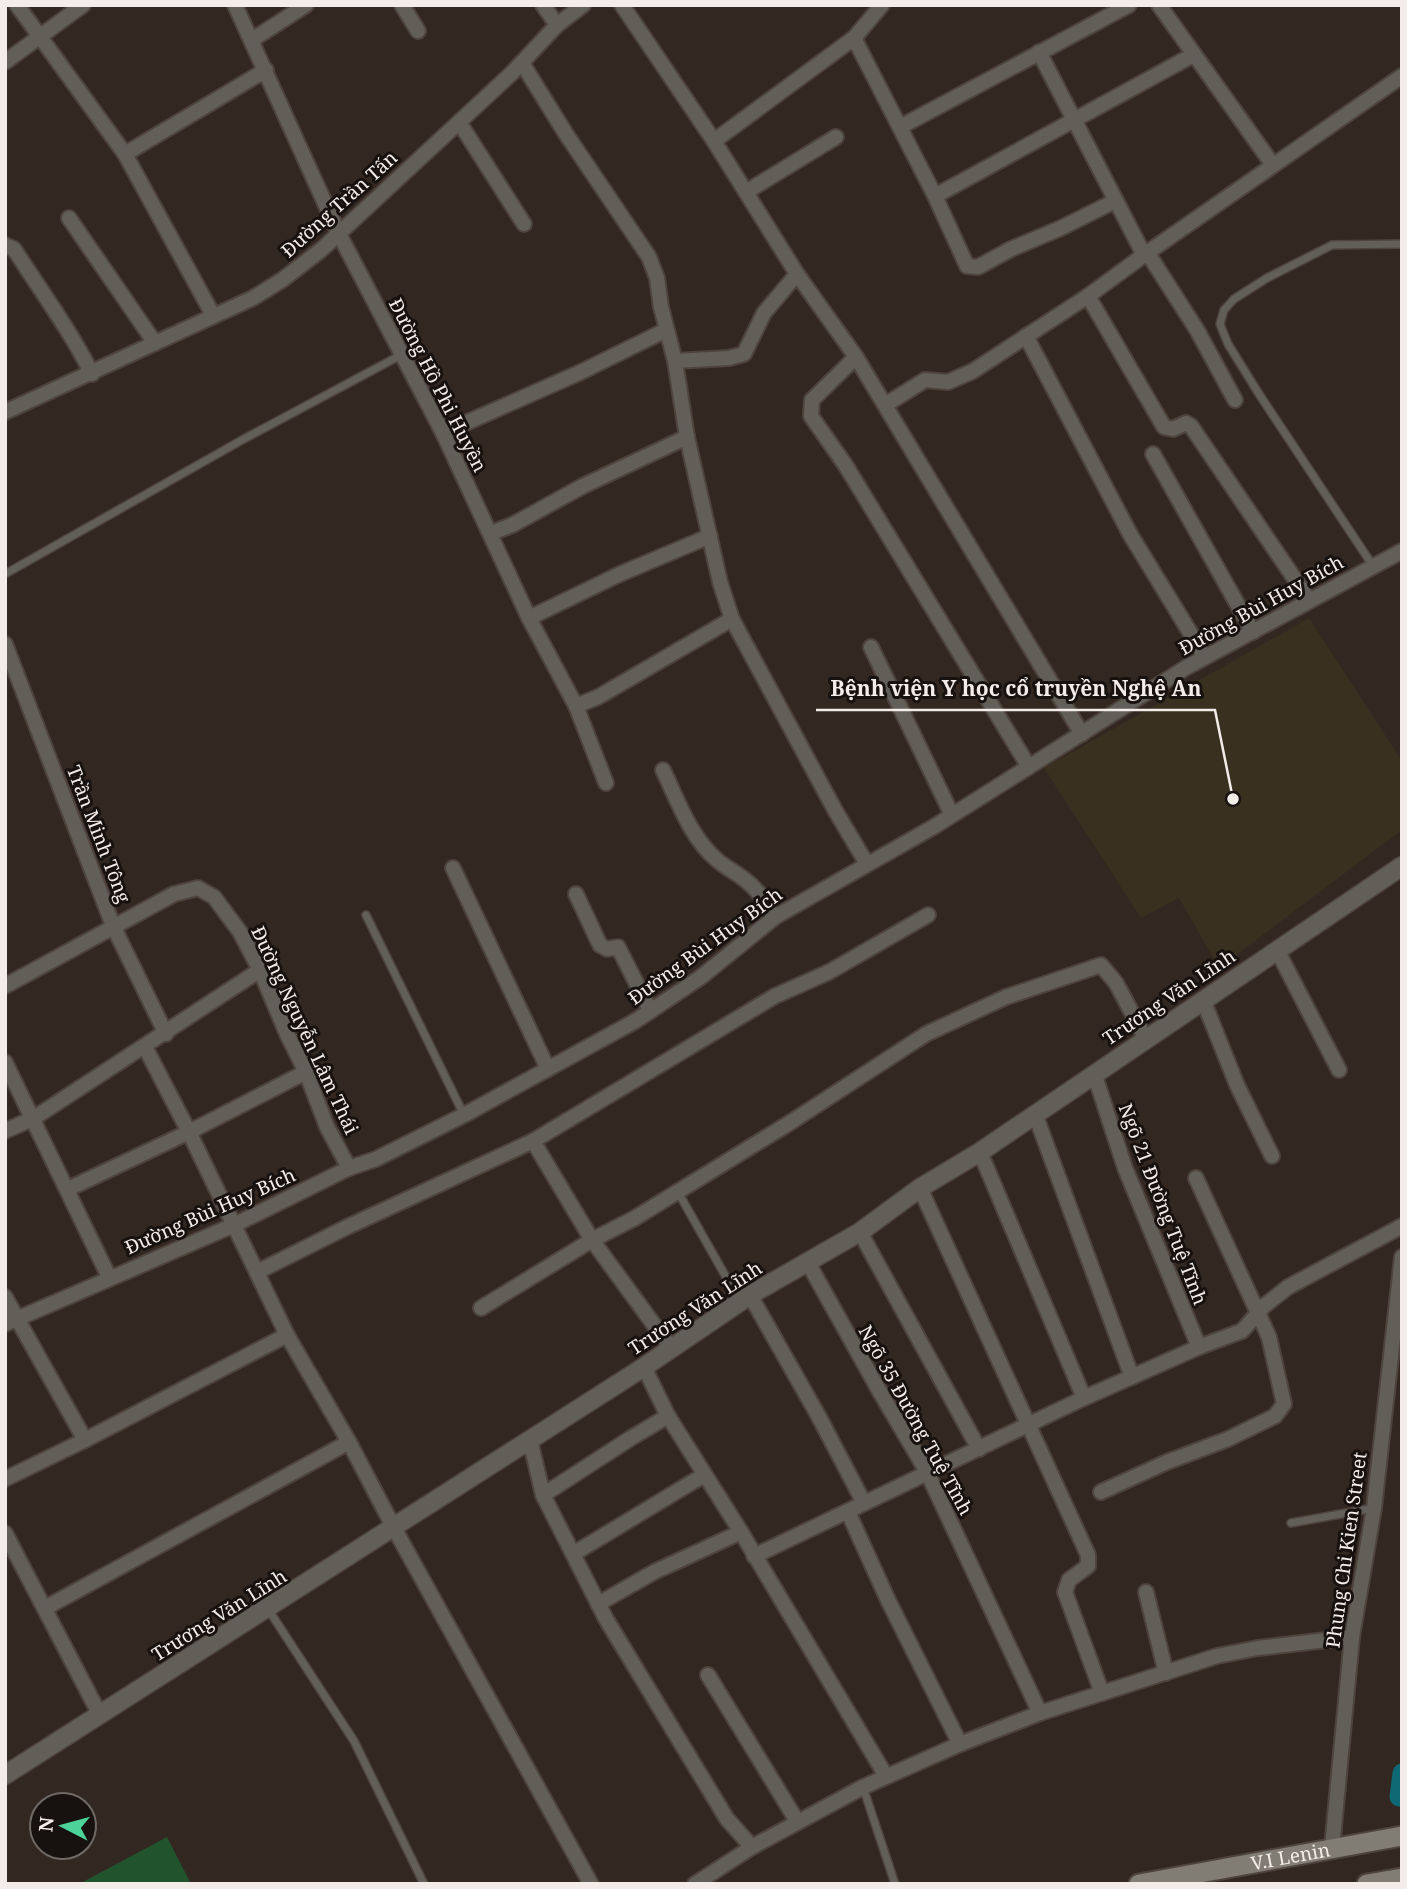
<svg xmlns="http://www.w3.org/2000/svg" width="1407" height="1889" viewBox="0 0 1407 1889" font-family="'Noto Serif',serif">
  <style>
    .medical { fill: #3a3020 }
    .park { fill: #21532d }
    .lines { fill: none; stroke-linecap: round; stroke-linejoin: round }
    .canal { stroke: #0e6974; stroke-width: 19 }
    .service-casing { stroke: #4e433d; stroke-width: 10 }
    .minor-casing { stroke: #4e433d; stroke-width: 18 }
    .tertiary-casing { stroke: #4e433d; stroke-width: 21 }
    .secondary-casing { stroke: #4e433d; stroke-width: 23 }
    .service { stroke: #625f59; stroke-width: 7 }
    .minor { stroke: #625f59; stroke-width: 14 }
    .tertiary { stroke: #625f59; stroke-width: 18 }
    .secondary { stroke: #817c74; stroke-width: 19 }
    .labels { text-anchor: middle; stroke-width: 6; stroke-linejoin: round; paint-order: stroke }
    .street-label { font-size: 19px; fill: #f4ece8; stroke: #17120f }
    .leader { fill: none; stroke: #f4ece8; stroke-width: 2.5 }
    .callout-dot { fill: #f4ece8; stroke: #17120f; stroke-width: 2.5 }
    .callout-label { font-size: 21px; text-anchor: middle; font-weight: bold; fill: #f4ece8; stroke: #17120f; stroke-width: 6; stroke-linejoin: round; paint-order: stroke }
  </style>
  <rect width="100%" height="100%" fill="#332721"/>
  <path class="medical" d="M 1309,618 L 1402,761 L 1402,830 L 1219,968 L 1179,898 L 1141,918 L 1044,768 Z"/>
  <path class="park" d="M 167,1837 L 191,1884 L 79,1884 Z"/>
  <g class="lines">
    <path class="canal" d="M 1399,1797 L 1402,1773"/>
    <defs>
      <g id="service">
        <path d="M 1373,566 L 1259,394 L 1228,344 L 1220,324 L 1224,310 L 1234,299 L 1267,278 L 1332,245 L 1402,244"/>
        <path d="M 5,574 L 242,440 L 401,355"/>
        <path d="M 366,915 L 464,1115"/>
        <path d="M 678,1192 L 739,1300"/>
        <path d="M 1291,1523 L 1374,1508"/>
        <path d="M 268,1609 L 354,1741 L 424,1884"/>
        <path d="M 863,1787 L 895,1884"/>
      </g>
      <g id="minor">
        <path d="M 17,5 L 125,154 L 213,315"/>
        <path d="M 235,5 L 338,232 L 443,433 L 529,618 L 576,706 L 606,783"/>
        <path d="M 402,5 L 418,31"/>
        <path d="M 543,5 L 557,25"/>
        <path d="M 622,5 L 714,141 L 797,274 L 856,357 L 1082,734"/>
        <path d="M 1159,5 L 1273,165"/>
        <path d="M 854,38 L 935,196 L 967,266 L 978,267 L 1011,249 L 1061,228 L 1115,201"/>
        <path d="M 252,40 L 306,5"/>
        <path d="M 1039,52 L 1144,255"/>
        <path d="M 5,62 L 83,5"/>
        <path d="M 522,63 L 566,134 L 649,257 L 657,278 L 661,307 L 675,361 L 687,437 L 720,582 L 732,619 L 836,812 L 867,864"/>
        <path d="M 459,122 L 524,224"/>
        <path d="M 900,127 L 1129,5"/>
        <path d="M 714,141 L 854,38 L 882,5"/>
        <path d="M 125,154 L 266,70"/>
        <path d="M 746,192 L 836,137"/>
        <path d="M 935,196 L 1193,55"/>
        <path d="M 69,218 L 155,343"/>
        <path d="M 5,245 L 14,249 C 41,291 70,330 92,374"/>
        <path d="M 1147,252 L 1197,330 L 1235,400"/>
        <path d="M 1088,296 L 1164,427 L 1173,429 L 1186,423 L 1191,426 L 1309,600"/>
        <path d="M 1026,336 L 1130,534 L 1205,657"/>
        <path d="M 856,357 L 812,400 L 811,416 L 846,466 L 1029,767"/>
        <path d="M 675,361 L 729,358 L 744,354 L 764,313 L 797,274"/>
        <path d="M 885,405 L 925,380 L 948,382 L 973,371 L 1088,296 L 1144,255 L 1402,76"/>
        <path d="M 5,412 L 253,298 L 282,280 L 321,250 L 512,73 L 557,25 L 583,5"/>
        <path d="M 443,433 L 581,372 L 666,330"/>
        <path d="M 1153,454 L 1253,632"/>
        <path d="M 491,533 L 512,525 L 583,486 L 687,437"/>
        <path d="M 529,618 L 620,574 L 710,536"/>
        <path d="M 5,644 L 114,928 L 166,1034"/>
        <path d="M 871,647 L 952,815"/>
        <path d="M 576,706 L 598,697 L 732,619"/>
        <path d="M 663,770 C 678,801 690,837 717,860 C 725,867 735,872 744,879 C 758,889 766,903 775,917"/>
        <path d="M 453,868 L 548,1069"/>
        <path d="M 576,894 L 600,945 L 607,949 L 618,947 L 650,1010"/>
        <path d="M 1277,950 L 1339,1070"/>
        <path d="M 5,986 L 174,894 L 198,888 L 214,897 L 240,932 L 260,970 L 287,1034 L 306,1072 L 327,1127 L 349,1168"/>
        <path d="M 1203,1000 L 1237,1085 L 1272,1156"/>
        <path d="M 145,1047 L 189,1132 L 287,1335 L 349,1442 L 394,1528 L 591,1884"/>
        <path d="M 5,1062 L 109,1277"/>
        <path d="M 1094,1073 L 1125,1168 L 1199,1347"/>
        <path d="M 1035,1114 L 1132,1377"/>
        <path d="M 5,1131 L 34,1118 L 260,970"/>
        <path d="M 533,1141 L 592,1240 L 671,1348"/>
        <path d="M 980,1152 L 1084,1398"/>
        <path d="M 920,1188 L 1088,1555 L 1088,1566 L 1069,1580 L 1065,1592 L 1102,1693"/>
        <path d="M 68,1189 L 189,1132 L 306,1072"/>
        <path d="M 860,1232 L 979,1449"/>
        <path d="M 807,1261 L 880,1392 L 927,1472 L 1040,1713"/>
        <path d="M 257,1272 L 347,1227 L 533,1141 L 775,996 L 829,972 L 928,915"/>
        <path d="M 750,1295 L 819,1417 L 864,1503"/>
        <path d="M 5,1297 L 85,1440"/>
        <path d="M 481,1308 L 592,1240 L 635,1218 L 791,1122 L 926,1034 L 1006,997 L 1101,965 L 1116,983 L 1146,1039"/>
        <path d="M 5,1324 L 234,1225 L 349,1168 L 376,1159 L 464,1115 L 637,1020 L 701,977 L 775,917 L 935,826 L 1187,667 L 1402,551"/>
        <path d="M 644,1367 L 668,1416 L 741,1532 L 886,1776"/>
        <path d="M 530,1440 L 543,1495 L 606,1619 L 727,1819 L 752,1847"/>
        <path d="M 5,1479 L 85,1440 L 287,1335"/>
        <path d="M 1101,1492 L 1167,1462 L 1228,1439 L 1275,1416 L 1284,1404 L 1269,1337 L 1196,1178"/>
        <path d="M 543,1495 L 631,1438 L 668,1416"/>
        <path d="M 848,1512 L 888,1600 L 960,1744"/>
        <path d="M 5,1533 L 100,1715"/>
        <path d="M 573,1554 L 704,1475"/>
        <path d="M 754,1556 L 1084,1398 L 1199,1347 L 1242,1331 L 1264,1306 L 1288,1287 L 1402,1226"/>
        <path d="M 1146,1592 L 1166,1673"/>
        <path d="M 598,1604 L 654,1572 L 741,1532"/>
        <path d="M 45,1608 L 349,1442"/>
        <path d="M 708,1675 L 797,1821"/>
        <path d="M 1332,1848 L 1352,1637 L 1374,1508 L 1402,1257"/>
        <path d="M 695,1884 L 752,1847 L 863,1787 L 960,1744 L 1040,1713 L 1217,1656 L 1258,1648 L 1352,1637"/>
      </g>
      <path id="tertiary" d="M 5,1775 L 644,1367 L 750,1295 L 860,1232 L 920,1188 L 980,1152 L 1402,866"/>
      <g id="secondary">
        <path id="s1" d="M 1139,1884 L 1402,1836"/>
        <path d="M 1367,1884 L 1402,1878"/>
      </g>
    </defs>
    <use href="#service" class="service-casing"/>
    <use href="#minor" class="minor-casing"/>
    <use href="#tertiary" class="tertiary-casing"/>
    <use href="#secondary" class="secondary-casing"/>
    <use href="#service" class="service"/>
    <use href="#minor" class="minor"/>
    <use href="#tertiary" class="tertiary"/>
    <use href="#secondary" class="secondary"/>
  </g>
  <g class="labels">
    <g class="street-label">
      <text transform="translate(339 204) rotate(-42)" y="7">Đường Trần Tấn</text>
      <text transform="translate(438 385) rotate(63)" y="7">Đường Hồ Phi Huyền</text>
      <text transform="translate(1261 605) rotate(-29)" y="7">Đường Bùi Huy Bích</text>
      <text transform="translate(99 834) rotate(69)" y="7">Trần Minh Tông</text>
      <text transform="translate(705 946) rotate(-36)" y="7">Đường Bùi Huy Bích</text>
      <text transform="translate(1169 997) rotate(-34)" y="7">Trương Văn Lĩnh</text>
      <text transform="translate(305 1030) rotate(65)" y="7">Đường Nguyễn Lâm Thái</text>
      <text transform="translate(1163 1204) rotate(69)" y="7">Ngõ 21 Đường Tuệ Tĩnh</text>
      <text transform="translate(210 1211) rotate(-24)" y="7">Đường Bùi Huy Bích</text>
      <text transform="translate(695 1308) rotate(-33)" y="7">Trương Văn Lĩnh</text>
      <text transform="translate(916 1420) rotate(61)" y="7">Ngõ 35 Đường Tuệ Tĩnh</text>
      <text transform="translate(1346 1550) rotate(-82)" y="7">Phung Chi Kien Street</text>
      <text transform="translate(219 1615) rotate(-32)" y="7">Trương Văn Lĩnh</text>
      <text dy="7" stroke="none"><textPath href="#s1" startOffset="154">V.I Lenin</textPath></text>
    </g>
  </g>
  <path class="leader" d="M1233 799L1215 710H816"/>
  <circle class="callout-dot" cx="1233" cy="799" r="7"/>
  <g class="callout-label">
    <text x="1016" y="696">Bệnh viện Y học cổ truyền Nghệ An</text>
  </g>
  <rect width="1407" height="1889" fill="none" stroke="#f4ece8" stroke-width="14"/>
  <g transform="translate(63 1826) rotate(276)"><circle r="33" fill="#17120f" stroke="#6f6966" stroke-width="2"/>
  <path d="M0-5L12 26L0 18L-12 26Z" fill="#4cd39a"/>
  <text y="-10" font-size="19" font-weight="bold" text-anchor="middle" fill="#f4ece8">N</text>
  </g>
</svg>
